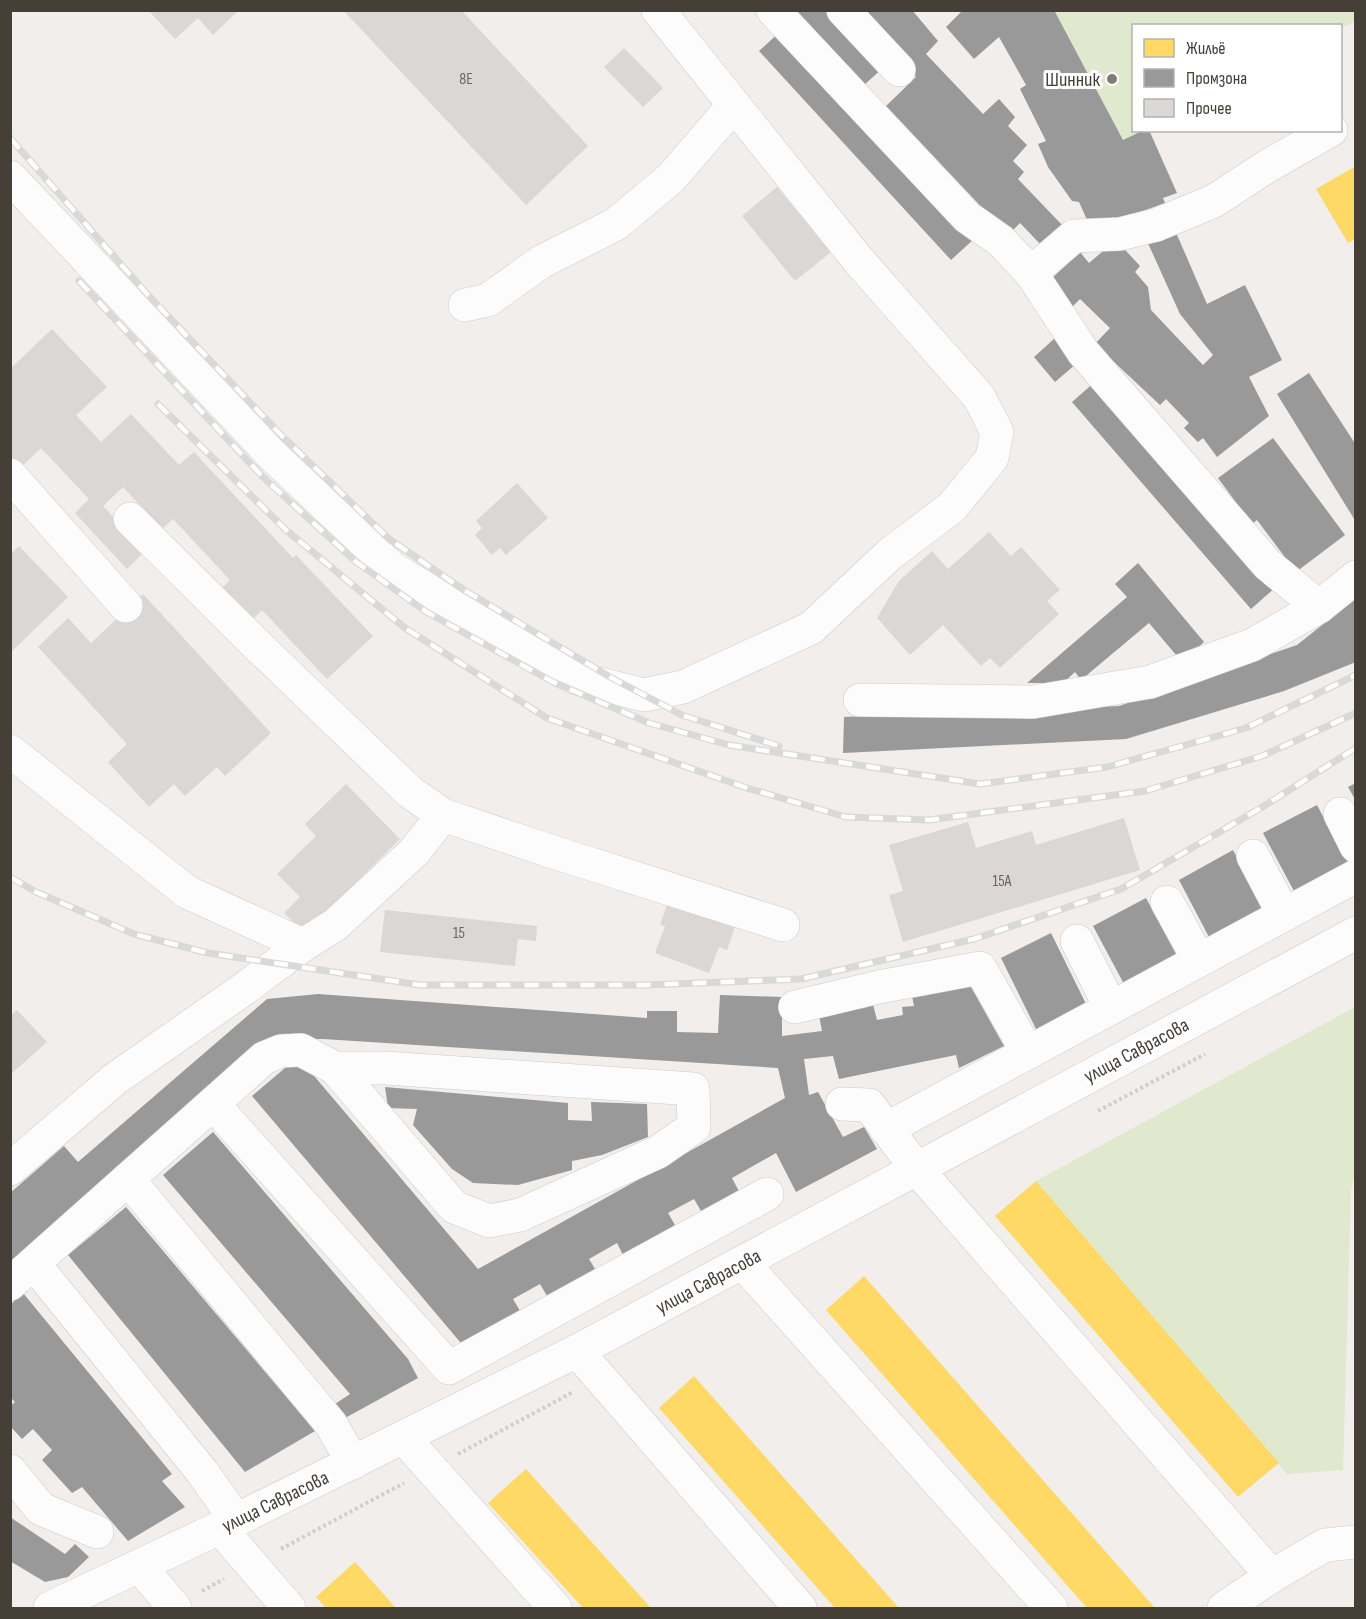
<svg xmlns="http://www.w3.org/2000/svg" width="1366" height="1619" viewBox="0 0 1366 1619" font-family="'Sofia Sans Condensed',sans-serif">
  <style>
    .green { fill: #e0e8ce }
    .homes { fill: #ffd966 }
    .industry { fill: #999 }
    .building { fill: #dad7d4 }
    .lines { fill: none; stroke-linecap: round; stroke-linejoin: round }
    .minor-casing { stroke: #ceccc9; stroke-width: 34 }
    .path { stroke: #d1cecc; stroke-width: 4; stroke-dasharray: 3 3; stroke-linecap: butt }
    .minor { stroke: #fdfcfc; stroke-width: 33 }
    .rail-casing { stroke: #d9d9d8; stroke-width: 7 }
    .rail { stroke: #fff; stroke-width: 4.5; stroke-dasharray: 14; stroke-linecap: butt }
    .poi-dot { fill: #827c77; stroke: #fff; stroke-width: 2 }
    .labels { text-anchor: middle; stroke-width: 6; stroke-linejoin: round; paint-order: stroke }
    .number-label { font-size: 16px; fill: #6c6660 }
    .poi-label { font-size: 20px; fill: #463f38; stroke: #fff; text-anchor: end }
    .street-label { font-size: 20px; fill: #463f38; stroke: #fff }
  </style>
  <rect width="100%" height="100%" fill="#f1eeeb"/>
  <g class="green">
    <path d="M 1355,10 L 1356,21 L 1341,28 L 1340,26 L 1134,26 L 1134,130 L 1144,131 L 1123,140 L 1054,11 Z"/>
    <path d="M 1355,1007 L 1356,1168 L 1351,1190 L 1343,1470 L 1287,1474 L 1036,1181 Z"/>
  </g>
  <g class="homes">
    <path d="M 1356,166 L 1356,239 L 1348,243 L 1316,189 Z"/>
    <path d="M 1036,1181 L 1279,1463 L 1238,1497 L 995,1216 Z"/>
    <path d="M 864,1276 L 1155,1608 L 1087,1608 L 826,1310 Z"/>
    <path d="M 694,1376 L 899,1608 L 835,1608 L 659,1408 Z"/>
    <path d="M 526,1469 L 651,1608 L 583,1608 L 488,1503 Z"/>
    <path d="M 355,1562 L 396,1608 L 326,1608 L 316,1597 Z"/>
  </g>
  <g class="industry">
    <path d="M 792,10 L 830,10 L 884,67 L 864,85 Z"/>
    <path d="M 853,10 L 912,10 L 938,41 L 926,54 L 983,114 L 999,99 L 1015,117 L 1008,126 L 1027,145 L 1013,161 L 1024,172 L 1018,179 L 1063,226 L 1042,246 L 1020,223 L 1008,235 L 886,106 L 916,77 Z"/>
    <path d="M 963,10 L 1054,10 L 1123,140 L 1144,130 L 1149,130 L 1177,193 L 1163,198 L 1165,203 L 1112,222 L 1088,222 L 1079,202 L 1072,201 L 1048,167 L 1038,144 L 1046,141 L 1020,89 L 1026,85 L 999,37 L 974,59 L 946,27 Z"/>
    <path d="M 782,30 L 974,239 L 951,260 L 759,51 Z"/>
    <path d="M 1174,228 L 1207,304 L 1245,285 L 1282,360 L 1249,377 L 1269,416 L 1217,457 L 1203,438 L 1198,442 L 1184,428 L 1189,423 L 1166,399 L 1160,405 L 1113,361 L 1108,366 L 1092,347 L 1110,328 L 1080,299 L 1073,306 L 1048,282 L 1080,252 L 1089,263 L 1116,240 L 1140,266 L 1135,272 L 1148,287 L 1151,310 L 1203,365 L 1213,355 L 1180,314 L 1147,241 Z"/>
    <path d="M 1055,338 L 1076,364 L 1055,382 L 1034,357 Z"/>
    <path d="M 1309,373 L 1356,445 L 1356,522 L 1277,394 Z"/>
    <path d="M 1097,380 L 1276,587 L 1251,609 L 1072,402 Z"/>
    <path d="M 1273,438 L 1345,535 L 1296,572 L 1257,520 L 1252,524 L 1218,478 Z"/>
    <path d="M 1138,563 L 1204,642 L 1182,662 L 1149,623 L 1081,680 L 1075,672 L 1063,683 L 1027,683 L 1127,597 L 1115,584 Z"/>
    <path d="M 1356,598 L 1356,662 L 1284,691 L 1126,739 L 843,753 L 844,717 L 1119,706 L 1297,645 Z"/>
    <path d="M 1356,783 L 1356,801 L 1348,787 Z"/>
    <path d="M 1317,805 L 1349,865 L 1295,893 L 1263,833 Z"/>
    <path d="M 1233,850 L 1264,910 L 1210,939 L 1179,880 Z"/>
    <path d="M 1146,898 L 1177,956 L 1124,984 L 1093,926 Z"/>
    <path d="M 1051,933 L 1087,1006 L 1037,1031 L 1001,958 Z"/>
    <path d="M 966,978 L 1004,1046 L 959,1068 L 956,1055 L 839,1079 L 833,1056 L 804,1059 L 809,1095 L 818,1092 L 843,1137 L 864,1127 L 877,1149 L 796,1192 L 776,1153 L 732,1178 L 742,1197 L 705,1218 L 694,1199 L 668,1213 L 679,1232 L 626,1261 L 617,1243 L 589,1259 L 598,1274 L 550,1301 L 540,1284 L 513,1299 L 523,1316 L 466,1349 L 252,1096 L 298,1057 L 478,1269 L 785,1098 L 778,1068 L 323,1039 L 277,1039 L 10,1270 L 10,1193 L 64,1146 L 78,1162 L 267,999 L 318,994 L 647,1018 L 647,1011 L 677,1011 L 677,1032 L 718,1033 L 720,995 L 782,997 L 782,1036 L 822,1031 L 818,1010 L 871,997 L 877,1020 L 903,1015 L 902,1007 L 914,1006 L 911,991 Z"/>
    <path d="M 385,1087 L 568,1103 L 568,1120 L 592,1121 L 591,1102 L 647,1104 L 648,1137 L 602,1155 L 572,1161 L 572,1170 L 518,1185 L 473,1183 L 452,1169 L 413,1125 L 417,1109 L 388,1108 Z"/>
    <path d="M 213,1132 L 408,1359 L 418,1378 L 345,1418 L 335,1404 L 350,1394 L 163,1175 Z"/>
    <path d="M 126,1207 L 315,1431 L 245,1472 L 68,1255 Z"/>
    <path d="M 23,1293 L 172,1474 L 162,1481 L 185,1507 L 128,1541 L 82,1487 L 72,1493 L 42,1460 L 52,1450 L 33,1429 L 22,1439 L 10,1426 L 10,1406 L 15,1402 L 10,1397 L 10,1305 Z"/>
    <path d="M 10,1517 L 65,1554 L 75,1544 L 89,1557 L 68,1577 L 45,1582 L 10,1561 Z"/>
  </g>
  <g class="building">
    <path d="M 148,10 L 239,10 L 213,35 L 198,18 L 175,39 Z"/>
    <path d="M 343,10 L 461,10 L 588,146 L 526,205 Z"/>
    <path d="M 624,48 L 663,88 L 643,107 L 604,67 Z"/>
    <path d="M 777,187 L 831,252 L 795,281 L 742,216 Z"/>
    <path d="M 52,329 L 107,387 L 76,415 L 101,442 L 131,414 L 179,465 L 194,452 L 293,558 L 296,555 L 373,636 L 327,679 L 262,610 L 250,622 L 220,590 L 230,580 L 173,519 L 162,529 L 123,487 L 103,506 L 145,551 L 127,569 L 75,513 L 89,499 L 41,448 L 19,469 L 10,459 L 10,369 Z"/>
    <path d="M 517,483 L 548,518 L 506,555 L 500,548 L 492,555 L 475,535 L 482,528 L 476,521 Z"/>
    <path d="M 989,532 L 1011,556 L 1021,547 L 1060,590 L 1047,601 L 1059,614 L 1000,668 L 990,658 L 981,666 L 943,625 L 910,655 L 877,618 L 899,581 L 932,551 L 948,569 Z"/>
    <path d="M 19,546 L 68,597 L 10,653 L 10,555 Z"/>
    <path d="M 143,594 L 271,733 L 225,776 L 217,767 L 185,796 L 174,784 L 149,807 L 108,762 L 127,744 L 38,647 L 68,618 L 91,643 Z"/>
    <path d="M 346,784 L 400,839 L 304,933 L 284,913 L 300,897 L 277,874 L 316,836 L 305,824 Z"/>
    <path d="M 1124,818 L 1140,870 L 903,942 L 889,895 L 903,891 L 889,845 L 968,822 L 976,848 L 1032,831 L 1036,845 Z"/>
    <path d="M 669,899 L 736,924 L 727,950 L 719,947 L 709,973 L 655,953 L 665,926 L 660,925 Z"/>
    <path d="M 385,910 L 537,926 L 536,941 L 518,939 L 515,966 L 380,952 Z"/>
    <path d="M 17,1010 L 47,1042 L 10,1075 L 10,1016 Z"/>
  </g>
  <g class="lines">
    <defs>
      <g id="minor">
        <path d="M 773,10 L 967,217 L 1001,241 L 1031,273 L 1083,352 L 1268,565 L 1319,607"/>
        <path d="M 843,10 L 899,70"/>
        <path d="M 10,177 L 272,455 L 393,569 L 572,677 L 644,695 L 683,687 L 811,628 L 890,554 L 952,507 L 992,458 L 997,432 L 979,397 L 859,261 L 658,10"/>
        <path d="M 1031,273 L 1074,236 L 1120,234 L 1156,225 L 1214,201 L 1266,167 L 1331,130"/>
        <path d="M 465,305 L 488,300 L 541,262 L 616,224 L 671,178 L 734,105"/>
        <path d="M 10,475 L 126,606"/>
        <path d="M 130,519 L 258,646 L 410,792 L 443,815 L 547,850 L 783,925"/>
        <path d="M 860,700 L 1033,702 L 1150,682 L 1252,645 L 1319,607 L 1356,577"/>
        <path d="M 10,751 L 187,892 L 303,945"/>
        <path d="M 1340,814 L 1356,846"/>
        <path d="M 1253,856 L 1284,915"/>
        <path d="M 1167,902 L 1199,960"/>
        <path d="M 1077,941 L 1111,1008"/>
        <path d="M 795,1007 L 879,987 L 980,968 L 1028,1053"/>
        <path d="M 213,1104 L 449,1368 L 767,1194"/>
        <path d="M 842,1104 L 869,1105 L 916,1168 L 1272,1576"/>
        <path d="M 886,1129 L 1356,876"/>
        <path d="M 10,1169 L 115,1079 L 241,991 L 303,945 L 335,925 L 414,852 L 443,815"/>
        <path d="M 128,1179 L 264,1058 L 281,1051 L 301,1050 L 335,1068 L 454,1207 L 489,1221 L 520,1215 L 658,1152 L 694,1127 L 693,1089 L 385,1068 L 335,1068"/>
        <path d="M 743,1263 L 1051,1608"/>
        <path d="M 34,1264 L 203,1473 L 236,1520"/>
        <path d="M 10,1284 L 128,1179 L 331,1424 L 353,1463"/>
        <path d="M 577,1351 L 800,1608"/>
        <path d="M 404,1438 L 555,1608"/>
        <path d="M 10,1471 L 41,1509 L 97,1532"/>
        <path d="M 220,1528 L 289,1608"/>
        <path d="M 140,1567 L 175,1608"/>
        <path d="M 50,1608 L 236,1520 L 577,1351 L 1356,933"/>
        <path d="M 1224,1608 L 1272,1576 L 1325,1545 L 1356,1542"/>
      </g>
    </defs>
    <use href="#minor" class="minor-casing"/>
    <g class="path">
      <path d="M 1098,1111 L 1205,1054"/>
      <path d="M 458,1454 L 573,1392"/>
      <path d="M 281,1549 L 404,1483"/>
      <path d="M 202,1591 L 224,1579"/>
    </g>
    <use href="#minor" class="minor"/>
    <defs>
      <g id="rail">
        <path d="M 10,138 L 148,295 L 278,432 L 389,539 L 464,590 L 610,677 L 682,715 L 779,746"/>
        <path d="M 79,281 L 263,477 L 355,561 L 425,611 L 553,682 L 649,723 L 729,745 L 980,784 L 1107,767 L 1246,728 L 1356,675"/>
        <path d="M 158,404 L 286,530 L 405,628 L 547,718 L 747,788 L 846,817 L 929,820 L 1145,791 L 1262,756 L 1356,713"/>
        <path d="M 10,877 L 36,892 L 134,934 L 208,953 L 420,985 L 647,985 L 801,979 L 974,939 L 1121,889 L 1259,809 L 1356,748"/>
      </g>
    </defs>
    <use href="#rail" class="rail-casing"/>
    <use href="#rail" class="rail"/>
  </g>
  <circle class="poi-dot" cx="1112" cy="79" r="6"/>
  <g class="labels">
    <g class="number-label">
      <text x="466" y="84">8Е</text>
      <text x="1002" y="886">15А</text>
      <text x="459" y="938">15</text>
    </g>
    <g class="poi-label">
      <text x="1100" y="86">Шинник</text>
    </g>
    <g class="street-label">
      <text transform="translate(1136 1050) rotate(-28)" y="7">улица Саврасова</text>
      <text transform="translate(708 1281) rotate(-28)" y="7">улица Саврасова</text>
      <text transform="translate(275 1501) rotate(-26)" y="7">улица Саврасова</text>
    </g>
  </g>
  <rect width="1366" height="1619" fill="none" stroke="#463f38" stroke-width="24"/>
  <rect x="1132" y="24" width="210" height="108" fill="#ffffff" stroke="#b5b2af" stroke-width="1.5"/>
  <rect x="1144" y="39" width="30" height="18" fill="#ffd966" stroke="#b5b2af" stroke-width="1.5"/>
  <text x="1186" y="54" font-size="18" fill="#463f38">Жильё</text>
  <rect x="1144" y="69" width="30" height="18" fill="#999999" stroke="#b5b2af" stroke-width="1.5"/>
  <text x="1186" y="84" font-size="18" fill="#463f38">Промзона</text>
  <rect x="1144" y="99" width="30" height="18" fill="#dad7d4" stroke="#b5b2af" stroke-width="1.5"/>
  <text x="1186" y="114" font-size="18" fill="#463f38">Прочее</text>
</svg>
